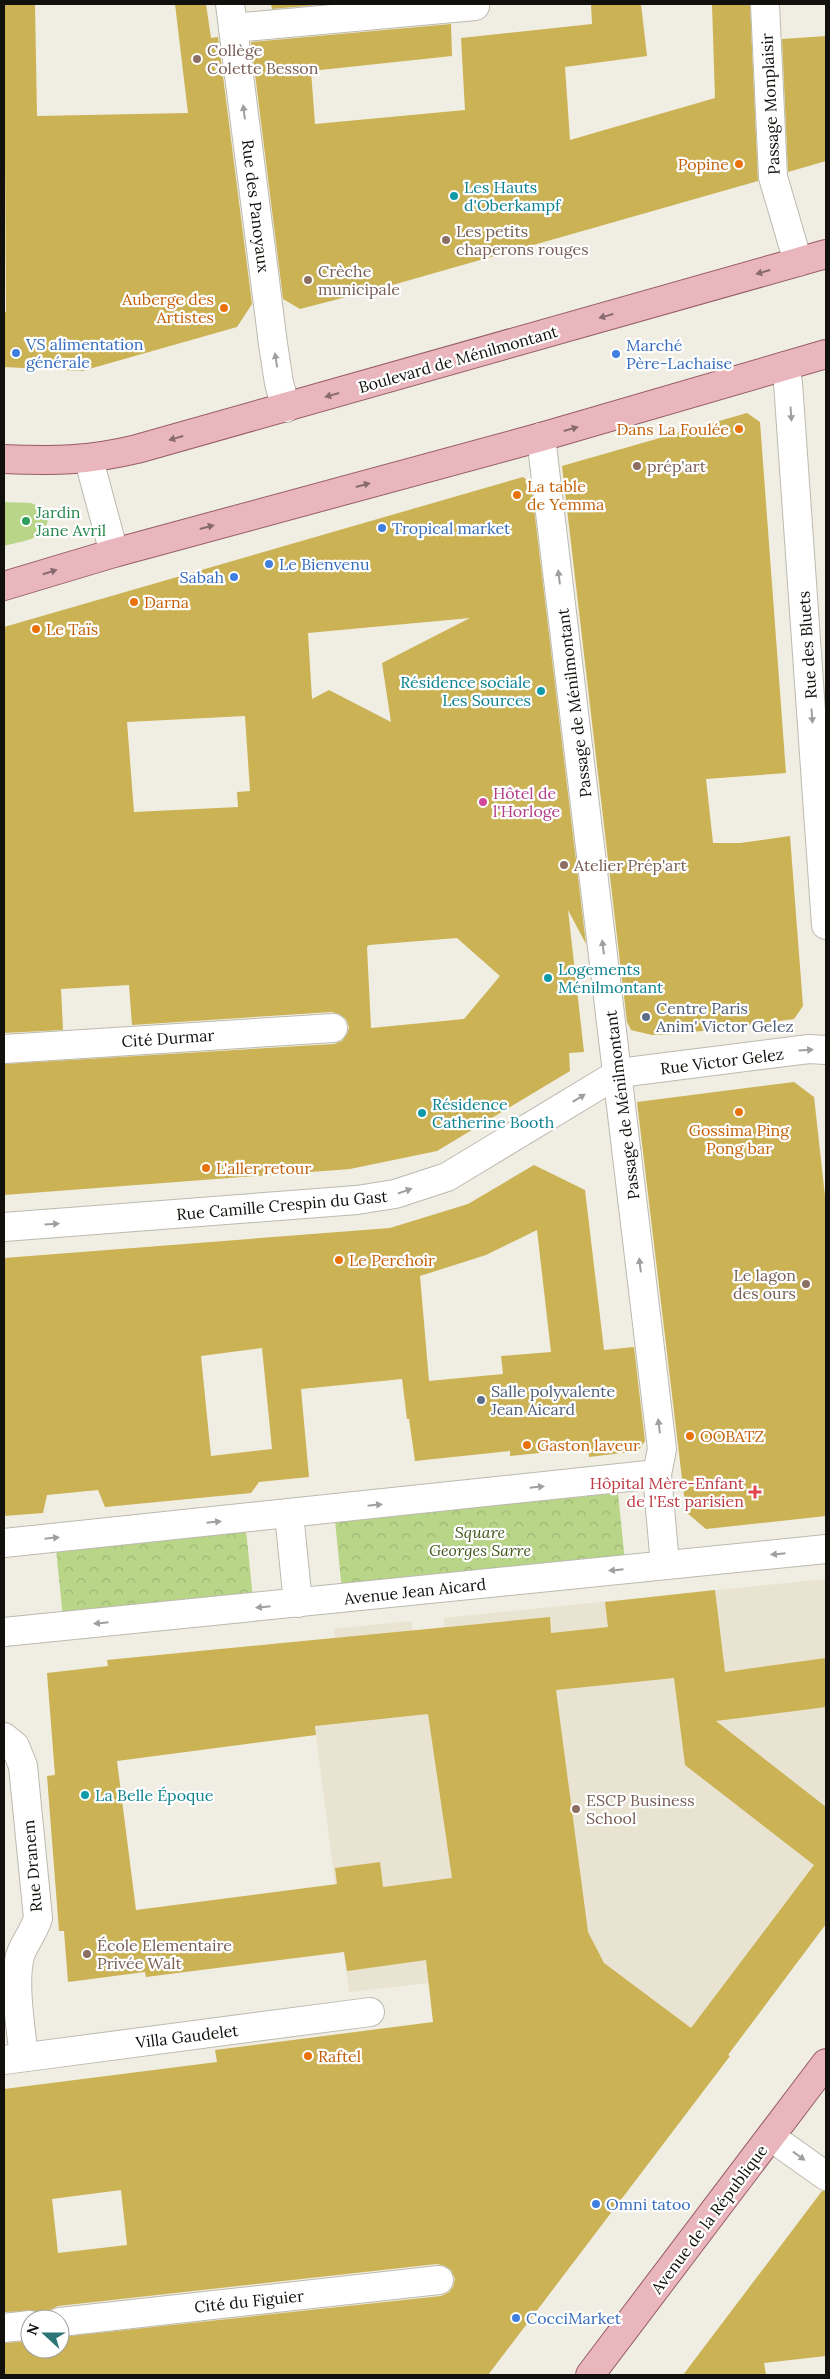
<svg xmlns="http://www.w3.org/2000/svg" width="830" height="2379" viewBox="0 0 830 2379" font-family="Lora,serif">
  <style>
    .built { fill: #e9e3d1 }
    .park { fill: url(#park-crowns) }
    .garden { fill: #b9d588 }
    .building { fill: #cbb254; fill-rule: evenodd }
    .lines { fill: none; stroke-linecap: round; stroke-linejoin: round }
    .minor-casing { stroke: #bcbaaf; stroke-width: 30 }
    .major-casing { stroke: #955d64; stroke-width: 30 }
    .minor { stroke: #fff; stroke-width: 28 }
    .major { stroke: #eab6be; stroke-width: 28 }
    .oneway { fill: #a09f9e }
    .oneway2 { fill: #886b6e }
    .education-dot { fill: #8d6e63; stroke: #fff; stroke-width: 2 }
    .food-dot { fill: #e8710a; stroke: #fff; stroke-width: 2 }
    .culture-dot { fill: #0f9aa8; stroke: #fff; stroke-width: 2 }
    .shop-dot { fill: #3f7fe0; stroke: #fff; stroke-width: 2 }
    .leisure-dot { fill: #2e9e5b; stroke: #fff; stroke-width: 2 }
    .hotel-dot { fill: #d1479c; stroke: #fff; stroke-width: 2 }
    .service-dot { fill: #5c6f8a; stroke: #fff; stroke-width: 2 }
    .health-dot { fill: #e0444e; stroke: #fff; stroke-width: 2 }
    .labels { text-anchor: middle; stroke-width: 4.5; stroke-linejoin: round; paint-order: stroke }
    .education-label { font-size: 16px; fill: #785e54; stroke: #fff; text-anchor: start }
    .street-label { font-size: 16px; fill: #11100c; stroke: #fff }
    .food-label { font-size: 16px; fill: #c56008; stroke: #fff; text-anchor: start }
    .culture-label { font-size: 16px; fill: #0d838f; stroke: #fff; text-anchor: start }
    .shop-label { font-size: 16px; fill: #366cbe; stroke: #fff; text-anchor: start }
    .leisure-label { font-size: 16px; fill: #27864d; stroke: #fff; text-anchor: start }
    .hotel-label { font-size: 16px; fill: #b23c85; stroke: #fff; text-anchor: start }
    .service-label { font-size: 16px; fill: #4e5e75; stroke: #fff; text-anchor: start }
    .health-label { font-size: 16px; fill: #be3a42; stroke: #fff; text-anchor: end }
    .park-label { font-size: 16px; font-style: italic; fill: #45581b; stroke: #fff }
  </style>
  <defs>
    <pattern id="park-crowns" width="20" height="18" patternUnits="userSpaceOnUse" patternTransform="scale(1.25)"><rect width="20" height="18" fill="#b9d588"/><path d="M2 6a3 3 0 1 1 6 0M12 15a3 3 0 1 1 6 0" fill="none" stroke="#9eb674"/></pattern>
  </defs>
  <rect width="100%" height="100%" fill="#f0ede2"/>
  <path class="built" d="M 826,1579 L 826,1924 L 728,2054 L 730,2056 L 433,2022 L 429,1983 L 349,1992 L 304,1642 L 335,1638 L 333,1629 L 411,1621 L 413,1631 L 445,1627 L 444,1618 Z"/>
  <g class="park">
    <path d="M 618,1493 L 625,1562 L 342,1590 L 335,1521 Z"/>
    <path d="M 246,1530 L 253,1599 L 63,1618 L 56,1549 Z"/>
  </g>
  <path class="garden" d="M 4,502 L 31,503 L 44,508 L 48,518 C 47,540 21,541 4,546 Z"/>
  <g class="building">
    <path d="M 4,4 L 35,4 L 37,116 L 188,113 L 175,4 L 206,4 L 211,38 L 218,37 L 252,304 L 237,327 L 82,371 L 4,367 L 4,312 L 6,312 Z"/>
    <path d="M 271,4 L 327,4 L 272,9 Z"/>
    <path d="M 591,4 L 641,4 L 647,56 L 565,67 L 570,140 L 715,98 L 712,4 L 750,4 L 758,181 L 396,284 L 300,309 L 283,299 L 251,42 L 451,24 L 452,56 L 311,71 L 315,124 L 465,110 L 461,38 L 592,24 Z"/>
    <path d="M 826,36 L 826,161 L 788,172 L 782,39 Z"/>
    <path d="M 747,413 L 760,422 L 786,773 L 706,779 L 713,843 L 740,843 L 790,836 L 803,1006 L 794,1019 L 678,1034 L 652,1035 L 631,1030 L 627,1022 L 562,466 Z"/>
    <path d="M 523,477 L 531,483 L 586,944 L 568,910 L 584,1052 L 569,1053 L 570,1071 L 437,1151 L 350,1169 L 4,1195 L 4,1064 L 334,1044 L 342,1041 L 347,1034 L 349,1027 L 346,1019 L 339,1014 L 332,1012 L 132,1025 L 129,985 L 61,989 L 63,1030 L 4,1033 L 4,627 ZM 470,618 L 382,663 L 391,722 L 329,690 L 312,699 L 308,633 ZM 245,716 L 250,791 L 237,792 L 238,807 L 134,812 L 127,722 ZM 457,938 L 500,976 L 464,1019 L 371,1028 L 367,947 L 369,945 Z"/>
    <path d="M 794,1082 L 814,1097 L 826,1205 L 826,1516 L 706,1529 L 686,1512 L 637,1102 Z"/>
    <path d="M 534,1165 L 585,1190 L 604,1350 L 634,1347 L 645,1441 L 638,1451 L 589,1457 L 588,1448 L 510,1456 L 510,1451 L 415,1461 L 409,1419 L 407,1419 L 402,1379 L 301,1389 L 309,1477 L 259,1482 L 251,1493 L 105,1507 L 98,1490 L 47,1495 L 43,1513 L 4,1516 L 4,1258 L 390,1228 L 468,1204 ZM 537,1230 L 551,1352 L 501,1356 L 503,1374 L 429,1381 L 420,1276 L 486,1255 ZM 262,1348 L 272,1449 L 211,1456 L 201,1356 Z"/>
    <path d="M 715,1590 L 725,1672 L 826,1658 L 826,1707 L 716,1721 L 826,1807 L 826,1924 L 728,2055 L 730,2056 L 488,2375 L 4,2375 L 4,2343 L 30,2341 L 30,2349 L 60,2349 L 60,2337 L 441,2296 L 449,2292 L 453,2287 L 455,2279 L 451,2270 L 445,2266 L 437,2264 L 58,2306 L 50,2310 L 45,2319 L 36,2311 L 4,2312 L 4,2089 L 217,2062 L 215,2050 L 433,2022 L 426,1960 L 347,1971 L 344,1952 L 146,1977 L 145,1972 L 68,1982 L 64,1931 L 59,1931 L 47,1776 L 55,1775 L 47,1673 L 108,1666 L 107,1660 L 550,1617 L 551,1633 L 608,1627 L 605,1602 ZM 674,1678 L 685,1765 L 814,1865 L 691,2028 L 604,1963 L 588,1932 L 556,1690 ZM 428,1714 L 452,1878 L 383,1887 L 380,1862 L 335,1868 L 337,1884 L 136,1910 L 117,1761 L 316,1735 L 315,1726 ZM 121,2190 L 127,2245 L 58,2253 L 52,2199 Z"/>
    <path d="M 822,2191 L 826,2191 L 826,2356 L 764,2363 L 766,2375 L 683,2375 Z"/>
  </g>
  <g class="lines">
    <defs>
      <g id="minor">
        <path d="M 230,4 L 273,344 L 279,383 L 286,408"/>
        <path d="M 765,4 L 773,177 L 798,262"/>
        <path d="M 233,28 L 475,6"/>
        <path d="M 785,366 L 788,383 L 826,925"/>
        <path d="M 541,437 L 662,1449 L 657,1474 L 665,1565"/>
        <path d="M 89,460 L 114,553"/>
        <path d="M 4,1049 L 333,1028"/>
        <path d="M 4,1227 L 357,1200 L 395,1194 L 447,1177 L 619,1073 L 809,1049 L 826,1050"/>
        <path d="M 289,1514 L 298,1603"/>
        <path d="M 4,1543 L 657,1474"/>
        <path d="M 4,1632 L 826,1549"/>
        <path d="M 4,1737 L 15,1746 L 23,1766 L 38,1918 C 34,1932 24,1943 20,1956 C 13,1982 21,2030 24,2057"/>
        <path d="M 4,2060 L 370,2012"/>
        <path d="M 771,2137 L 826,2176"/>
        <path d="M 60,2322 L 439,2280"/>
        <path d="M 4,2328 L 30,2325"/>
      </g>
      <g id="major">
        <path d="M 4,459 C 55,461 87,461 137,449 L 826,254"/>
        <path d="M 4,586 L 114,553 L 541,437 L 826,354"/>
        <path d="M 590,2375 L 826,2063"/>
      </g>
    </defs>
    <use href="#minor" class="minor-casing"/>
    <use href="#major" class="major-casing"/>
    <use href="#minor" class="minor"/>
    <use href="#major" class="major"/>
  </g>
  <defs><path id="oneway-solid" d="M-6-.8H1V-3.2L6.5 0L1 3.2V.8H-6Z" transform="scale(1.25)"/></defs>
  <g class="oneway">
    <use href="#oneway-solid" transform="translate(244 112) rotate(-97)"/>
    <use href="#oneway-solid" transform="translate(276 360) rotate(-99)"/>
    <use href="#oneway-solid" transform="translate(791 414) rotate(86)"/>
    <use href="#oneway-solid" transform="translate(559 577) rotate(-97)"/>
    <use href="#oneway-solid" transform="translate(812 716) rotate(86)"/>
    <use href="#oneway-solid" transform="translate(603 947) rotate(-97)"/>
    <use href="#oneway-solid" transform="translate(806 1050) rotate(-4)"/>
    <use href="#oneway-solid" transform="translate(579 1098) rotate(-31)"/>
    <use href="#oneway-solid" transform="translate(405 1191) rotate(-19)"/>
    <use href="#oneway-solid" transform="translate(52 1224) rotate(-4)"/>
    <use href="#oneway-solid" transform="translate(640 1265) rotate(-97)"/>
    <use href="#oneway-solid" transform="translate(659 1426) rotate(-97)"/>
    <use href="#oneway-solid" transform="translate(537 1487) rotate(-6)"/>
    <use href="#oneway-solid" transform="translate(375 1505) rotate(-6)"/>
    <use href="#oneway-solid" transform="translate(214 1522) rotate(-6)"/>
    <use href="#oneway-solid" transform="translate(52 1538) rotate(-6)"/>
    <use href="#oneway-solid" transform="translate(778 1554) rotate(174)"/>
    <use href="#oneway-solid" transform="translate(616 1570) rotate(174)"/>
    <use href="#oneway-solid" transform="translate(263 1607) rotate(174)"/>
    <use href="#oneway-solid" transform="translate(101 1623) rotate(174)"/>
    <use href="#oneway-solid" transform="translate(799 2156) rotate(36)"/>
  </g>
  <g class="oneway2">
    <use href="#oneway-solid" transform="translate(763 272) rotate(164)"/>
    <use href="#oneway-solid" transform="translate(606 316) rotate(164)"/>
    <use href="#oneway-solid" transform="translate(332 395) rotate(164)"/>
    <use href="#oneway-solid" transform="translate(571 429) rotate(-16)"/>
    <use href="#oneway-solid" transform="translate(176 438) rotate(164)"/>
    <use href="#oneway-solid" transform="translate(363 485) rotate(-15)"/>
    <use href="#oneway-solid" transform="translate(207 527) rotate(-15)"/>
    <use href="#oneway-solid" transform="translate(50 572) rotate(-17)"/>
  </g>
  <g class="education-dot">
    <circle cx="197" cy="59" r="5"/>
    <circle cx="446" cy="240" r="5"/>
    <circle cx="308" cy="280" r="5"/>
    <circle cx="637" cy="466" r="5"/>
    <circle cx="564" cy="865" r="5"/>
    <circle cx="806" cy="1284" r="5"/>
    <circle cx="576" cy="1809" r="5"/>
    <circle cx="87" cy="1954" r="5"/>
  </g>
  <g class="food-dot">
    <circle cx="739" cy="164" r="5"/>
    <circle cx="224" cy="308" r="5"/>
    <circle cx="739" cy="429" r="5"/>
    <circle cx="517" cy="495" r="5"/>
    <circle cx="134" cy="602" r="5"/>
    <circle cx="36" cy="629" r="5"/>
    <circle cx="739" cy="1112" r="5"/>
    <circle cx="206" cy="1168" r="5"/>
    <circle cx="339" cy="1260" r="5"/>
    <circle cx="690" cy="1436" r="5"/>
    <circle cx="527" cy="1445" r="5"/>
    <circle cx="308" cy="2056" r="5"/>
  </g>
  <g class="culture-dot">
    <circle cx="454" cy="196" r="5"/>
    <circle cx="541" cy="691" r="5"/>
    <circle cx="548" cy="978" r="5"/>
    <circle cx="422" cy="1113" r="5"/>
    <circle cx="85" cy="1795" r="5"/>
  </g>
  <g class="shop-dot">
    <circle cx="16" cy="353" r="5"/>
    <circle cx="616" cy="354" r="5"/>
    <circle cx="382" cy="528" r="5"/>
    <circle cx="269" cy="564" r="5"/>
    <circle cx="234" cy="577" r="5"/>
    <circle cx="596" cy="2204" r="5"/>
    <circle cx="516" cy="2318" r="5"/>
  </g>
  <circle class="leisure-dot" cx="26" cy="521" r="5"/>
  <circle class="hotel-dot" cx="483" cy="802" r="5"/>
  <g class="service-dot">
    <circle cx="646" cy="1017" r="5"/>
    <circle cx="481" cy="1400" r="5"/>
  </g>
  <path class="health-dot" d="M752.5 1484.5h5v5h5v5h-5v5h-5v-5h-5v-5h5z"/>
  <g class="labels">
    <g class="education-label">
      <text x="207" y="56">Collège<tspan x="207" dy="18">Colette Besson</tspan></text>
      <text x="456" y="237">Les petits<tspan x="456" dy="18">chaperons rouges</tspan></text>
      <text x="318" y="277">Crèche<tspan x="318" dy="18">municipale</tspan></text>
      <text x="647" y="472">prép'art</text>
      <text x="574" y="871">Atelier Prép'art</text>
      <text x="796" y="1281" text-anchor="end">Le lagon<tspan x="796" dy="18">des ours</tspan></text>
      <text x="586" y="1806">ESCP Business<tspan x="586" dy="18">School</tspan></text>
      <text x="97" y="1951">École Elementaire<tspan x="97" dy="18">Privée Walt</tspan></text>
    </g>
    <g class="street-label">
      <text transform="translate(770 104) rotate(-93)" y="6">Passage Monplaisir</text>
      <text transform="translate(256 206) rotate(83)" y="6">Rue des Panoyaux</text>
      <text transform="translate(458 359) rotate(-16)" y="6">Boulevard de Ménilmontant</text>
      <text transform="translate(807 645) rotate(-94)" y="6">Rue des Bluets</text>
      <text transform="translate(574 703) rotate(-97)" y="6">Passage de Ménilmontant</text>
      <text transform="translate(168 1038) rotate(-4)" y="6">Cité Durmar</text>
      <text transform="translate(722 1061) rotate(-7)" y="6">Rue Victor Gelez</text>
      <text transform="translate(622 1105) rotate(-97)" y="6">Passage de Ménilmontant</text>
      <text transform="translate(282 1205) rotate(-5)" y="6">Rue Camille Crespin du Gast</text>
      <text transform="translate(415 1591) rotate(-6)" y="6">Avenue Jean Aicard</text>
      <text transform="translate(32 1866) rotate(-95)" y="6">Rue Dranem</text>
      <text transform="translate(187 2036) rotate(-7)" y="6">Villa Gaudelet</text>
      <text transform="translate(709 2219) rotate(-53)" y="6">Avenue de la République</text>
      <text transform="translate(249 2301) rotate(-6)" y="6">Cité du Figuier</text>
    </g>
    <g class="food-label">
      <text x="729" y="170" text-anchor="end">Popine</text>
      <text x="214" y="305" text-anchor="end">Auberge des<tspan x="214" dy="18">Artistes</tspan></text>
      <text x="729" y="435" text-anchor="end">Dans La Foulée</text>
      <text x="527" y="492">La table<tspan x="527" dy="18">de Yemma</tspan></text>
      <text x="144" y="608">Darna</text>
      <text x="46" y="635">Le Taïs</text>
      <text x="739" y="1136" text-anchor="middle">Gossima Ping<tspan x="739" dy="18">Pong bar</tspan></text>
      <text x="216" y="1174">L'aller retour</text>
      <text x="349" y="1266">Le Perchoir</text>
      <text x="700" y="1442">OOBATZ</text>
      <text x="537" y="1451">Gaston laveur</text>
      <text x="318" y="2062">Raftel</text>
    </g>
    <g class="culture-label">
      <text x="464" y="193">Les Hauts<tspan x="464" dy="18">d'Oberkampf</tspan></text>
      <text x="531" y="688" text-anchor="end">Résidence sociale<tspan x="531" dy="18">Les Sources</tspan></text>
      <text x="558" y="975">Logements<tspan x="558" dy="18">Ménilmontant</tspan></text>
      <text x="432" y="1110">Résidence<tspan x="432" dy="18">Catherine Booth</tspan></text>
      <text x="95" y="1801">La Belle Époque</text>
    </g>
    <g class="shop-label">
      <text x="26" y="350">VS alimentation<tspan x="26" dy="18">générale</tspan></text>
      <text x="626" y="351">Marché<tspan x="626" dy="18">Père-Lachaise</tspan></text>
      <text x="392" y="534">Tropical market</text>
      <text x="279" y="570">Le Bienvenu</text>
      <text x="224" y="583" text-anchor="end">Sabah</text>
      <text x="606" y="2210">Omni tatoo</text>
      <text x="526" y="2324">CocciMarket</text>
    </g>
    <g class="leisure-label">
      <text x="36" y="518">Jardin<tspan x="36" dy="18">Jane Avril</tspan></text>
    </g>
    <g class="hotel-label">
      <text x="493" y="799">Hôtel de<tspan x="493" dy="18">l'Horloge</tspan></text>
    </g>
    <g class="service-label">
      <text x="656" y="1014">Centre Paris<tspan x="656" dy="18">Anim' Victor Gelez</tspan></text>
      <text x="491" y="1397">Salle polyvalente<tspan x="491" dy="18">Jean Aicard</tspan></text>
    </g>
    <g class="health-label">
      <text x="744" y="1489">Hôpital Mère-Enfant<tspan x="744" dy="18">de l'Est parisien</tspan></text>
    </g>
    <g class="park-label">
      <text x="480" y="1538">Square<tspan x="480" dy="18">Georges Sarre</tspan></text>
    </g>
  </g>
  <rect width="830" height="2379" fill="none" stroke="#11100c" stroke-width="10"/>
  <g transform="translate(45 2334) rotate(291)"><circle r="24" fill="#ffffff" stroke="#a09f9e"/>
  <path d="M0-4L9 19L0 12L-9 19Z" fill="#2b7576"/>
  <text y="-8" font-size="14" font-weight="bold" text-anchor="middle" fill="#11100c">N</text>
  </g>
</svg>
